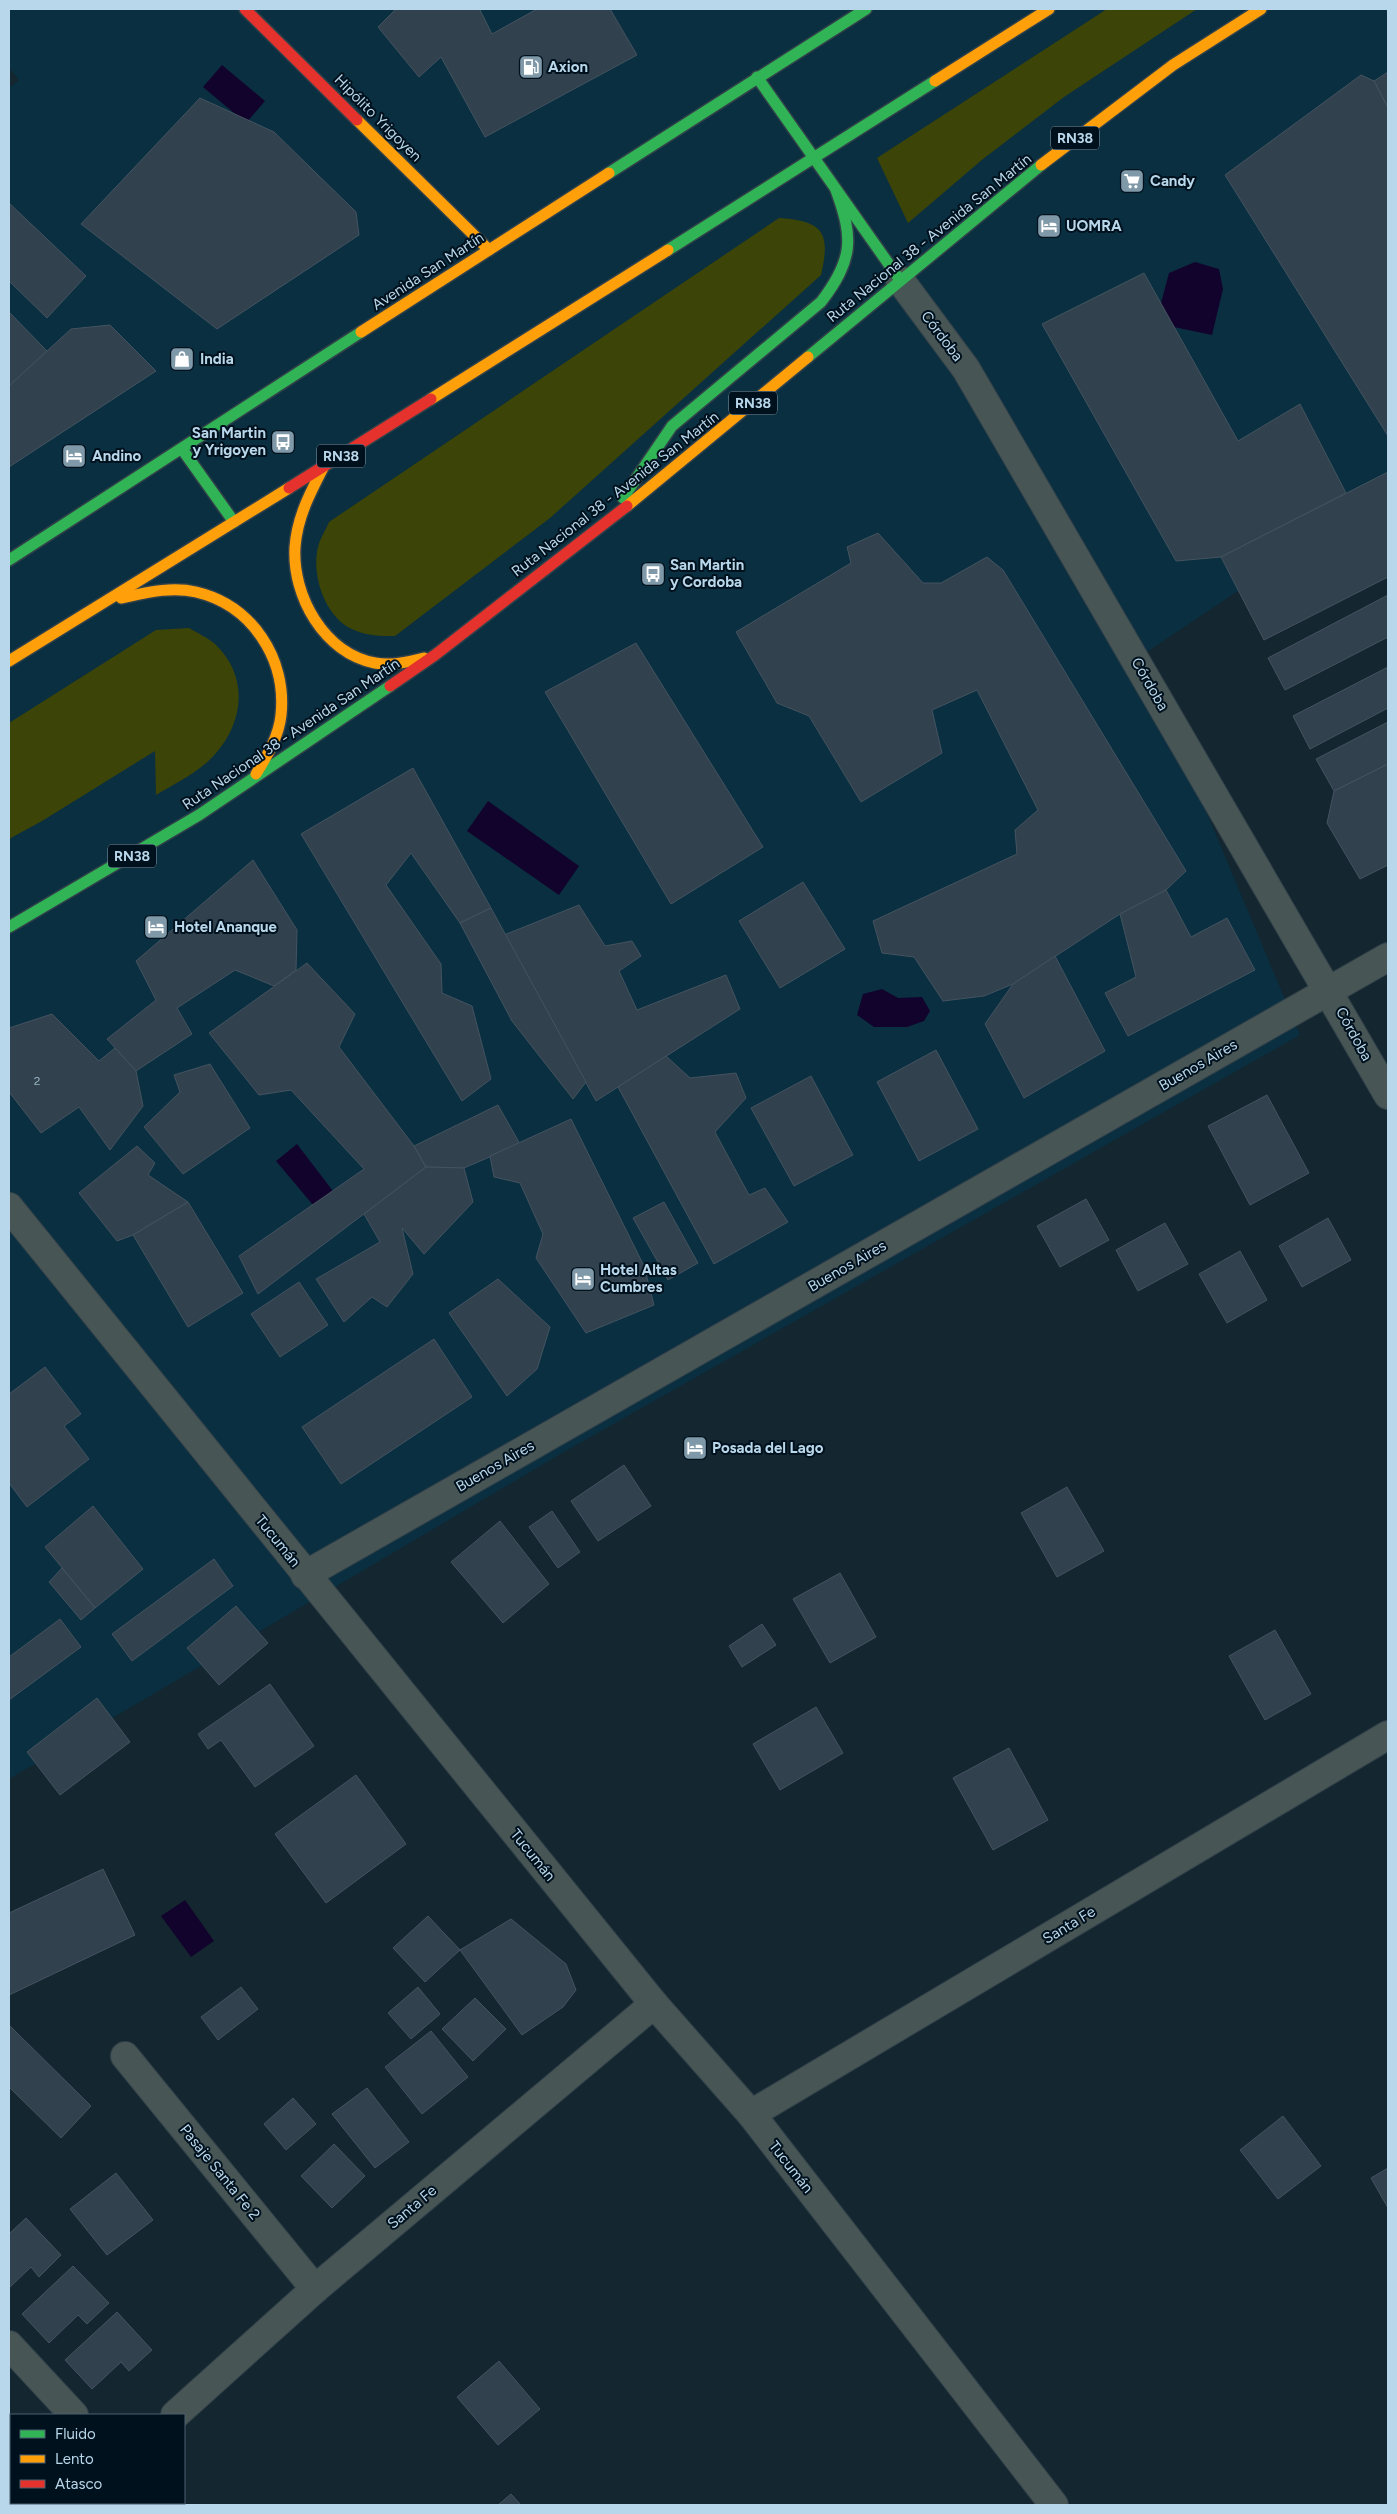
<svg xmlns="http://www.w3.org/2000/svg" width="1397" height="2514" viewBox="0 0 1397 2514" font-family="Figtree,sans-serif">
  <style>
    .built { fill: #0a2f40 }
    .green { fill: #3d4407 }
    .water { fill: #12032d }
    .building { fill: #31414e; stroke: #445360 }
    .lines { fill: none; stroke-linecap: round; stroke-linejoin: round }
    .street-casing { stroke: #31414a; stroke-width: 30 }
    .fast-casing { stroke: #31414a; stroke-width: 14 }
    .slow-casing { stroke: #31414a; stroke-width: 14 }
    .jam-casing { stroke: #31414a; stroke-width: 14 }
    .street { stroke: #485555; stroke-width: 28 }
    .fast { stroke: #30b455; stroke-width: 11 }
    .slow { stroke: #ff9f0a; stroke-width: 11 }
    .jam { stroke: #e5322d; stroke-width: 11 }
    .labels { text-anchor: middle; stroke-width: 4; stroke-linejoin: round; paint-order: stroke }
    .number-label { font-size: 12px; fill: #97b2c3 }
    .shield { fill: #00111e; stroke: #829cad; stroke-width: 1 }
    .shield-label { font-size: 14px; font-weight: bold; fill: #b9d7ea }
    .poi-label { font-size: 15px; font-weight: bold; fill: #b9d7ea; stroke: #00111e; text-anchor: start }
    .street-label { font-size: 15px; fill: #b9d7ea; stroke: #00111e }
  </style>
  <rect width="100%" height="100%" fill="#14262f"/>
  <path class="built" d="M 9,9 L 1388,9 L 1388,490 L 1141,656 L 1300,1035 L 564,1452 L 9,1779 L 9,88 L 19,80 L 9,68 Z"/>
  <g class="green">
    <path d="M 1107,9 L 1197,9 L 1064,97 L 983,159 L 908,223 L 877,158 Z"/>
    <path d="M 779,218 C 823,221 831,232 821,275 L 550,518 L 395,636 C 380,636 368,636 354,630 C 325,618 311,575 318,547 C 320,538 326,530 329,522 Z"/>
    <path d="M 189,628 C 198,633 208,638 215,644 C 253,680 242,732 205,764 C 191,776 172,785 156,795 L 155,751 L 42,821 L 9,839 L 9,723 L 156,630 Z"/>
  </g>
  <g class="water">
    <path d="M 222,65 L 265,101 L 246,123 L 203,87 Z"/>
    <path d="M 1195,262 L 1219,269 L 1223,289 L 1212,335 L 1174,327 L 1161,303 L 1169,273 Z"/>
    <path d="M 488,801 L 579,866 L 559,895 L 467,831 Z"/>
    <path d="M 882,989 L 898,998 L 922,997 L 930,1011 L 924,1021 L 907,1027 L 874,1027 L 857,1015 L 863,994 Z"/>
    <path d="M 297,1144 L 333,1191 L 313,1205 L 276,1161 Z"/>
    <path d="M 185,1900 L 214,1941 L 191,1957 L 161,1916 Z"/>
  </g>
  <g class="building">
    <path d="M 396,9 L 482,9 L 480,10 L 492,34 L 537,9 L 610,9 L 637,55 L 485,137 L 441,57 L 419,77 L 378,27 Z"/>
    <path d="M 1388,72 L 1388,108 L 1374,81 Z"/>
    <path d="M 1361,75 L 1374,81 L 1388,108 L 1388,436 L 1225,175 Z"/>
    <path d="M 200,98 L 274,132 L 356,212 L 359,235 L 217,329 L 81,224 Z"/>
    <path d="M 9,203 L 86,276 L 47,318 L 9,281 Z"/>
    <path d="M 1144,273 L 1238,441 L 1300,404 L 1346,493 L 1221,557 L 1176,561 L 1042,324 Z"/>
    <path d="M 9,312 L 47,351 L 9,386 Z"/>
    <path d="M 110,325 L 156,371 L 9,467 L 9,386 L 71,329 Z"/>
    <path d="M 1388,472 L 1388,577 L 1264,640 L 1221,557 Z"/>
    <path d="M 878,533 L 923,583 L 941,583 L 987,557 L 1003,570 L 1186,871 L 1166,890 L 1120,914 L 1013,984 L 984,996 L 943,1001 L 914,957 L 882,953 L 873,921 L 1017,854 L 1015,830 L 1038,810 L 977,690 L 932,710 L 942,753 L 861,802 L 809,716 L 777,703 L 736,632 L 851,563 L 847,547 Z"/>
    <path d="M 1388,595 L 1388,637 L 1285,690 L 1268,658 Z"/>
    <path d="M 636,643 L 763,847 L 671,904 L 545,692 Z"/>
    <path d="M 1388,667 L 1388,708 L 1310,749 L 1293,716 Z"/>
    <path d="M 1388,722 L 1388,764 L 1334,791 L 1316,759 Z"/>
    <path d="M 1388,764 L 1388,865 L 1360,879 L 1327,823 L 1334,791 Z"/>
    <path d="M 413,768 L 491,908 L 460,923 L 411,853 L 386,885 L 441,964 L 442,993 L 472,1006 L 491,1079 L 462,1101 L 301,834 Z"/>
    <path d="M 253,860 L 297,930 L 296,970 L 274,986 L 235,970 L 177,1008 L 192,1034 L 136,1071 L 107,1039 L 156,1000 L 136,961 Z"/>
    <path d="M 803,882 L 845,949 L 780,988 L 739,921 Z"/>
    <path d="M 1166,890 L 1191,937 L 1227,918 L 1255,970 L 1128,1036 L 1105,993 L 1136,977 L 1120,914 Z"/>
    <path d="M 579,905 L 605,946 L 632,941 L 641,956 L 619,971 L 637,1010 L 726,975 L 740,1009 L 596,1101 L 504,935 Z"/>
    <path d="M 491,908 L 586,1082 L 573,1099 L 512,1021 L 460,923 Z"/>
    <path d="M 1055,956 L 1105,1051 L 1024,1098 L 985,1024 L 1013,984 Z"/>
    <path d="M 307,963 L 355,1014 L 339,1047 L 414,1146 L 426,1167 L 258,1294 L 239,1256 L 364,1169 L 291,1090 L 259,1095 L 209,1033 Z"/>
    <path d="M 52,1014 L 99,1061 L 115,1048 L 136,1071 L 143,1106 L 110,1150 L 79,1107 L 41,1133 L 9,1092 L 9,1028 Z"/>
    <path d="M 936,1050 L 978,1129 L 919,1161 L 877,1082 Z"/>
    <path d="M 666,1056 L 690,1078 L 736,1073 L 746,1098 L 715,1132 L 749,1195 L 765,1188 L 788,1222 L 714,1264 L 618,1087 Z"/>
    <path d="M 210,1064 L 250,1128 L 183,1174 L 144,1127 L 180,1092 L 174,1075 Z"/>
    <path d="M 811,1076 L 853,1155 L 794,1186 L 751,1108 Z"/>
    <path d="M 1267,1095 L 1309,1173 L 1250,1205 L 1208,1126 Z"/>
    <path d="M 498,1105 L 520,1144 L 464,1168 L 426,1167 L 414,1146 Z"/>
    <path d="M 571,1119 L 644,1266 L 654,1305 L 586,1333 L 536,1258 L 543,1234 L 520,1183 L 494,1177 L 490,1156 Z"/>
    <path d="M 137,1146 L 155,1163 L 148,1175 L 188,1202 L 133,1235 L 117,1241 L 79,1193 Z"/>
    <path d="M 426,1167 L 464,1168 L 473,1202 L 424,1254 L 402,1228 L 413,1274 L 387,1307 L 372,1297 L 344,1322 L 316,1279 L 380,1242 L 364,1214 Z"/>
    <path d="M 1086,1199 L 1109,1240 L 1060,1267 L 1037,1226 Z"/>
    <path d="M 188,1202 L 243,1293 L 188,1327 L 133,1235 Z"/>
    <path d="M 664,1202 L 698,1263 L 668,1280 L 633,1218 Z"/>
    <path d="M 1328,1218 L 1351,1260 L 1302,1287 L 1279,1246 Z"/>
    <path d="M 1165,1223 L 1188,1264 L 1138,1291 L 1116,1250 Z"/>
    <path d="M 1240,1251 L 1267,1300 L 1227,1323 L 1199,1274 Z"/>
    <path d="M 498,1279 L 550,1327 L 537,1369 L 507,1396 L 449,1313 Z"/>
    <path d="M 299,1282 L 328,1325 L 280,1357 L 251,1314 Z"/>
    <path d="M 434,1339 L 472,1397 L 341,1484 L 302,1427 Z"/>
    <path d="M 45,1367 L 81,1414 L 64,1426 L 89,1459 L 27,1507 L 9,1483 L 9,1394 Z"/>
    <path d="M 624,1465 L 651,1506 L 598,1541 L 571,1501 Z"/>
    <path d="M 1067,1487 L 1104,1551 L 1057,1577 L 1021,1513 Z"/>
    <path d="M 93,1506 L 143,1569 L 95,1608 L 45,1547 Z"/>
    <path d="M 552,1511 L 580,1552 L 558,1568 L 529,1527 Z"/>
    <path d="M 500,1521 L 549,1584 L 503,1623 L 451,1562 Z"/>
    <path d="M 214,1559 L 233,1586 L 132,1661 L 112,1634 Z"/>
    <path d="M 62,1568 L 95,1608 L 81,1620 L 49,1582 Z"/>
    <path d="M 840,1573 L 876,1637 L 830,1663 L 793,1599 Z"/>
    <path d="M 236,1606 L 268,1643 L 219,1685 L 187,1648 Z"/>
    <path d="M 60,1619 L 81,1647 L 9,1700 L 9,1657 Z"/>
    <path d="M 762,1624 L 776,1645 L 742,1667 L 729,1646 Z"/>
    <path d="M 1275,1630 L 1311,1694 L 1265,1720 L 1229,1656 Z"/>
    <path d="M 270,1684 L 314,1746 L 255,1787 L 221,1740 L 208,1749 L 198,1734 Z"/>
    <path d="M 97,1698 L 130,1742 L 60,1795 L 27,1752 Z"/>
    <path d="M 816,1707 L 843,1753 L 780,1790 L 753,1744 Z"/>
    <path d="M 1009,1748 L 1048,1820 L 993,1850 L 953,1778 Z"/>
    <path d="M 356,1775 L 406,1844 L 326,1903 L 275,1834 Z"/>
    <path d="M 103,1869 L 135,1935 L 9,1995 L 9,1913 Z"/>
    <path d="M 428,1916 L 460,1950 L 425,1982 L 393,1948 Z"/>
    <path d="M 511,1919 L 566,1964 L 576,1990 L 563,2007 L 522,2035 L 460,1950 Z"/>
    <path d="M 241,1987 L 258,2009 L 218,2040 L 201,2017 Z"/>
    <path d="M 418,1987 L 440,2014 L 411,2039 L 388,2013 Z"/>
    <path d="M 475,1998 L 506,2029 L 473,2061 L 442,2029 Z"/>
    <path d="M 9,2025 L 91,2106 L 61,2138 L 10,2088 L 9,2090 Z"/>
    <path d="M 431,2031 L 468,2077 L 422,2114 L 385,2067 Z"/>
    <path d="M 367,2088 L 409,2142 L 375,2168 L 332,2114 Z"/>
    <path d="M 293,2098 L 316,2124 L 286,2150 L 264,2124 Z"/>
    <path d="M 1283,2116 L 1321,2166 L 1278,2199 L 1240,2150 Z"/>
    <path d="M 334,2144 L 365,2176 L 332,2208 L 301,2176 Z"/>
    <path d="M 1388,2168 L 1388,2208 L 1371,2178 Z"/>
    <path d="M 116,2173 L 153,2220 L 107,2255 L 70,2209 Z"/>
    <path d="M 26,2218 L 61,2255 L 39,2277 L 31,2267 L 9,2288 L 9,2234 Z"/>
    <path d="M 73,2266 L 109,2303 L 87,2324 L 78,2315 L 49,2343 L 22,2314 Z"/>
    <path d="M 117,2312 L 152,2350 L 129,2371 L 121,2362 L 92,2389 L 65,2360 Z"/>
    <path d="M 499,2361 L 540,2409 L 498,2445 L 457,2397 Z"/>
    <path d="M 511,2494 L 521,2505 L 498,2505 Z"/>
  </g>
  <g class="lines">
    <defs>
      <g id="street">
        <path d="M 900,280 L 966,369 L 1388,1095"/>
        <path d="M 9,1207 L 654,2004 L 751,2114 L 1054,2505"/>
        <path d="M 305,1575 L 1388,957"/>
        <path d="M 125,2056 L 315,2289"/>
        <path d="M 751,2114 L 1388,1735"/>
        <path d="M 9,2345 L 74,2415"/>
        <path d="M 175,2415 L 315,2289 L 654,2004"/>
        <path d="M 74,2505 L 77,2503"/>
      </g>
      <g id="fast">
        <path d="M 757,77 L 900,280"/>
        <path d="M 609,173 L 866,9"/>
        <path d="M 668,250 L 935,81"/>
        <path d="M 808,357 L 1041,165"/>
        <path d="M 182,449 L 234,522"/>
        <path d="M 623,498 L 672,426 L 821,302 C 853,260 854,239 836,190"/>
        <path d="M 9,560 L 361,332"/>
        <path d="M 9,927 L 199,815 L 390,686"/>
      </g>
      <g id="slow">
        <path d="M 935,81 L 1049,9"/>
        <path d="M 357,120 L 489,250"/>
        <path d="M 1041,165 L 1173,65 L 1261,9"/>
        <path d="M 361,332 L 609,173"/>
        <path d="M 431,399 L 668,250"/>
        <path d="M 323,468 C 310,493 297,518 295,547 C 292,596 324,653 375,663 C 391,666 408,662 424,658"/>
        <path d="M 627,506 L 808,357"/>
        <path d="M 121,598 C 145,593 171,586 196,592 C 252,605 287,659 281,715 C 279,736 267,756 256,774"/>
        <path d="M 9,661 L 289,488"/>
      </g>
      <g id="jam">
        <path d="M 245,9 L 357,120"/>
        <path d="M 289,488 L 431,399"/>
        <path d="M 390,686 L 435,655 L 627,506"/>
      </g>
    </defs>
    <use href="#street" class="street-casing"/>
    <use href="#fast" class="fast-casing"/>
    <use href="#slow" class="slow-casing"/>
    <use href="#jam" class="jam-casing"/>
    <use href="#street" class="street"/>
    <use href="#fast" class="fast"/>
    <use href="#slow" class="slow"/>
    <use href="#jam" class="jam"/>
  </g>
  <defs>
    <symbol id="fuel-square" viewBox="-11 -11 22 22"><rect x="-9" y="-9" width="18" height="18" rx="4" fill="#7f99a9" stroke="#00111e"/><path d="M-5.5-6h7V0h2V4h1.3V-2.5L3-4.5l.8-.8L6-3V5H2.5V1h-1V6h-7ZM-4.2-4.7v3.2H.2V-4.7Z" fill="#fff"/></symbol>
    <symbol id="supermarket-square" viewBox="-11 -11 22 22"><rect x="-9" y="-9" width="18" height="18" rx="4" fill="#7f99a9" stroke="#00111e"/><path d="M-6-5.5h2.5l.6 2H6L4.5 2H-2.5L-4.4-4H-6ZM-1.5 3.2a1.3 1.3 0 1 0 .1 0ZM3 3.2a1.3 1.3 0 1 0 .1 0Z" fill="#fff"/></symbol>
    <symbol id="hotel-square" viewBox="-11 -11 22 22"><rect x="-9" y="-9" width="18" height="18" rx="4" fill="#7f99a9" stroke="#00111e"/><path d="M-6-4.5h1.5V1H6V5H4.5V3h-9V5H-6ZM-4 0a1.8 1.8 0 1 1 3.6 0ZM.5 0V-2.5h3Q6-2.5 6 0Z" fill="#fff"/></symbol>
    <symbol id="shop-square" viewBox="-11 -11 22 22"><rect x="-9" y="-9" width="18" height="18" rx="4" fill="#7f99a9" stroke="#00111e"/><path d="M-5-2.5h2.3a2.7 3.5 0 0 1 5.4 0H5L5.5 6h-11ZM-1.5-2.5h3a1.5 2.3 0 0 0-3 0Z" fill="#fff"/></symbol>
    <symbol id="bus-square" viewBox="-11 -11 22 22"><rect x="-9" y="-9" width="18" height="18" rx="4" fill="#7f99a9" stroke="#00111e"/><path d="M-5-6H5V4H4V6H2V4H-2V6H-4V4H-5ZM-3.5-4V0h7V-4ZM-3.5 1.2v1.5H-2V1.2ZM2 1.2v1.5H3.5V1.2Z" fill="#fff"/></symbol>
  </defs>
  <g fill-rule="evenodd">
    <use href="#fuel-square" x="517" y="53" width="28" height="28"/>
    <use href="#supermarket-square" x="1118" y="167" width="28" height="28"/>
    <use href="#hotel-square" x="1035" y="212" width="28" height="28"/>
    <use href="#shop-square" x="168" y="345" width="28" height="28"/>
    <use href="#bus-square" x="269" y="428" width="28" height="28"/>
    <use href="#hotel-square" x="60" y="442" width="28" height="28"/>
    <use href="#bus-square" x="639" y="560" width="28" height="28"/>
    <use href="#hotel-square" x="142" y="913" width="28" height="28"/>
    <use href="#hotel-square" x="569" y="1265" width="28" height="28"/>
    <use href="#hotel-square" x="681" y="1434" width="28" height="28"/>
  </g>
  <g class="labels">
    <g class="number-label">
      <text x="37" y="1085">2</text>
    </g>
    <g class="shield">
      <rect x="1051" y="126.5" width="48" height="23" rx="4"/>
      <rect x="729" y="391.5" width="48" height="23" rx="4"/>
      <rect x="317" y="444.5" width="48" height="23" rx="4"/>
      <rect x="108" y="844.5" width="48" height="23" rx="4"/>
    </g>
    <g class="shield-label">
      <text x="1075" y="143">RN38</text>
      <text x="753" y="408">RN38</text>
      <text x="341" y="461">RN38</text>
      <text x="132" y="861">RN38</text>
    </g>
    <g class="poi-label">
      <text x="548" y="72">Axion</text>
      <text x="1150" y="186">Candy</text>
      <text x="1066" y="231">UOMRA</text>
      <text x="200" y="364">India</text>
      <text x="266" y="438" text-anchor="end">San Martin<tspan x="266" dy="17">y Yrigoyen</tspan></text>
      <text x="92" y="461">Andino</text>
      <text x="670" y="570">San Martin<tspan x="670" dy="17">y Cordoba</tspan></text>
      <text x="174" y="932">Hotel Ananque</text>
      <text x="600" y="1275">Hotel Altas<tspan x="600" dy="17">Cumbres</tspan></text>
      <text x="712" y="1453">Posada del Lago</text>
    </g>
    <g class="street-label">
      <text transform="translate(378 118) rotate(45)" y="5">Hipólito Yrigoyen</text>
      <text transform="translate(929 238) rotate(-39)" y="5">Ruta Nacional 38 - Avenida San Martín</text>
      <text transform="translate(428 271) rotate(-33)" y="5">Avenida San Martín</text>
      <text transform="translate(942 336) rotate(53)" y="5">Córdoba</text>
      <text transform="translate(615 494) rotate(-38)" y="5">Ruta Nacional 38 - Avenida San Martín</text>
      <text transform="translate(1150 684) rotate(60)" y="5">Córdoba</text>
      <text transform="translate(291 734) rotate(-34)" y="5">Ruta Nacional 38 - Avenida San Martín</text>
      <text transform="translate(1354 1034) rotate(61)" y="5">Córdoba</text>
      <text transform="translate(1198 1065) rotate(-30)" y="5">Buenos Aires</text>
      <text transform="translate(847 1266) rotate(-30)" y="5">Buenos Aires</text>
      <text transform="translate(495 1466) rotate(-30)" y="5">Buenos Aires</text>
      <text transform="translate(278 1541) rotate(51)" y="5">Tucumán</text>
      <text transform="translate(533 1855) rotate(51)" y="5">Tucumán</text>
      <text transform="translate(1069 1925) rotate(-31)" y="5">Santa Fe</text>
      <text transform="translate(791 2167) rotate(52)" y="5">Tucumán</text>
      <text transform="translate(220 2172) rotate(51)" y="5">Pasaje Santa Fe 2</text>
      <text transform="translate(412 2207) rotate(-40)" y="5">Santa Fe</text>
    </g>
  </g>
  <rect width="1397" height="2514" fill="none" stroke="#b9d7ea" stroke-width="20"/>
  <rect x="10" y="2414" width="175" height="90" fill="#00111e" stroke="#4a6070"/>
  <rect x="20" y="2430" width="25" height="8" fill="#30b455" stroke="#4a6070"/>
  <text x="55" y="2439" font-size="15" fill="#b9d7ea">Fluido</text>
  <rect x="20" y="2455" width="25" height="8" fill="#ff9f0a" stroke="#4a6070"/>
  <text x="55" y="2464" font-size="15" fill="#b9d7ea">Lento</text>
  <rect x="20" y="2480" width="25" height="8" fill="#e5322d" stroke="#4a6070"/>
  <text x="55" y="2489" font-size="15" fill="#b9d7ea">Atasco</text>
</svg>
